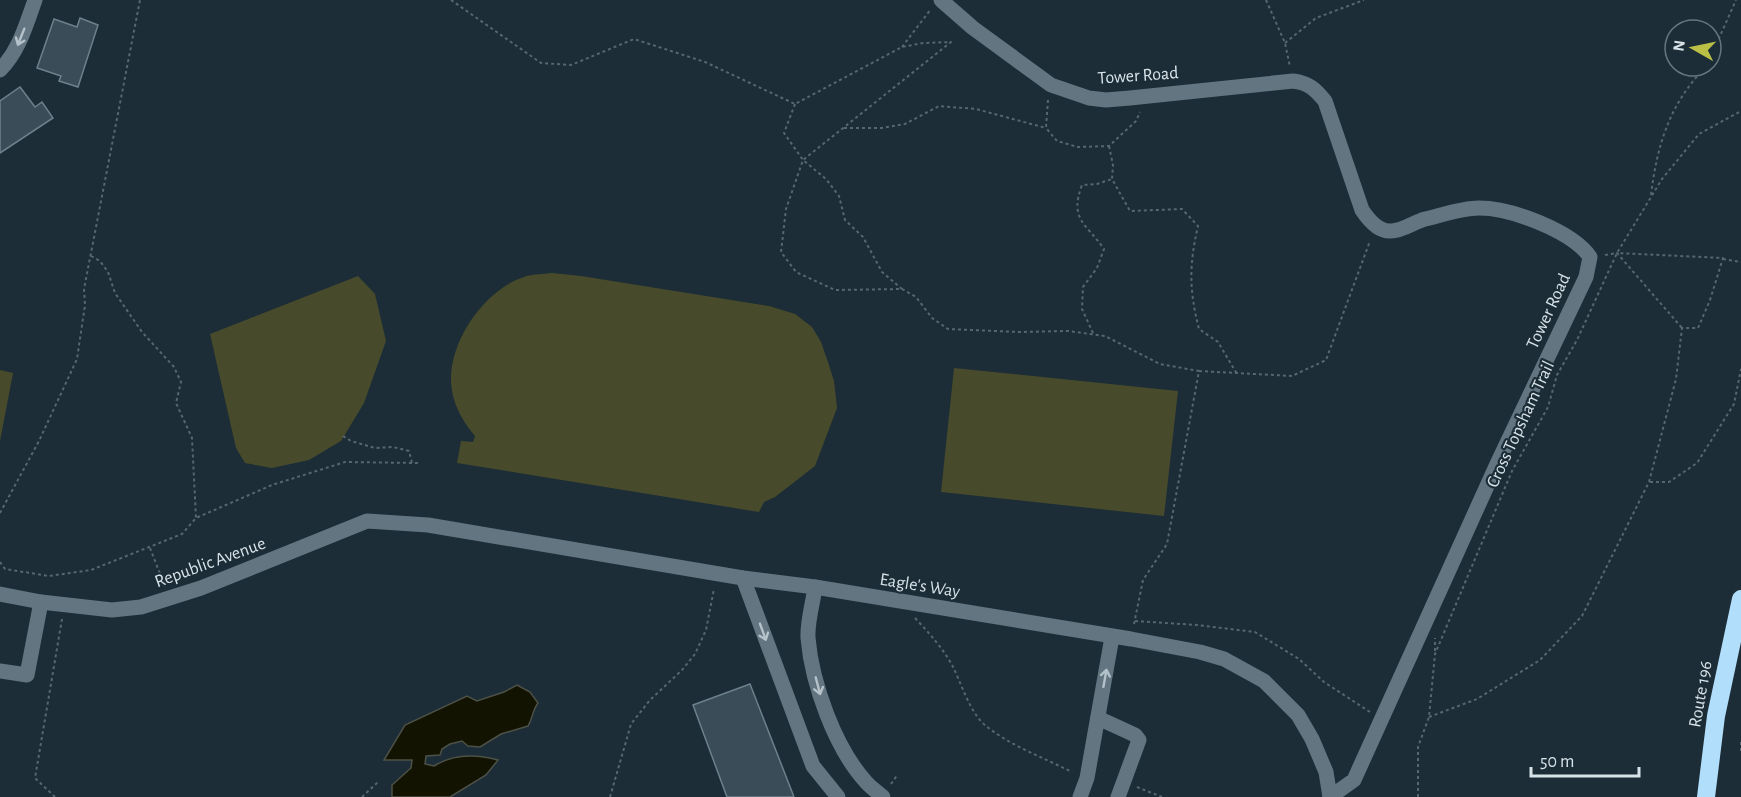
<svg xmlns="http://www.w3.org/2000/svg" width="1741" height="797" viewBox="0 0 1741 797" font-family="'Alegreya Sans',sans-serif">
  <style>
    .green { fill: #474a2b }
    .water { fill: #121300; stroke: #4d5146; stroke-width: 1.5 }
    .building { fill: #3a4c57; stroke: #6d808c; stroke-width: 1.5 }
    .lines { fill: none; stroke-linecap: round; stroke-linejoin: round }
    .path { stroke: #57666f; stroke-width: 2; stroke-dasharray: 3 3; stroke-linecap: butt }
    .minor { stroke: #637580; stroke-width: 15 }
    .highway { stroke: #b1defa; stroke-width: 18 }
    .oneway { stroke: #b5c2ca }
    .labels { text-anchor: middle; stroke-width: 4.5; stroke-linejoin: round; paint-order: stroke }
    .street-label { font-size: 18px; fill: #d8e3e9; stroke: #1c2d37 }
  </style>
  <rect width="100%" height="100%" fill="#1c2d37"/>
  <g class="green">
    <path d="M 552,273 L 581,276 L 769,306 L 795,314 L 812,327 L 821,342 L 829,365 L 834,381 L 837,408 L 815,466 L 775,497 L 764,502 L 759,512 L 457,463 L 461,441 L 473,442 L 475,436 C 464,423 455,408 452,391 C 444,347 483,290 524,277 C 532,274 543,274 552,273 Z"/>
    <path d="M 358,276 L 375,294 L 386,341 L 364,403 L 341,441 L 309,460 L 272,468 L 245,463 L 236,448 L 210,334 Z"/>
    <path d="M 954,368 L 1178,391 L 1164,516 L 941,492 Z"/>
    <path d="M 0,370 L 13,373 L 0,441 Z"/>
  </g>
  <path class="water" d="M 517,685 L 530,692 L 538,703 C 532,711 533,718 528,726 L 501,734 L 480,747 L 468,746 L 462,741 L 450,744 L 442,749 L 440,755 L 426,756 L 425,764 L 434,766 C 453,754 476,754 498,760 L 486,775 L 450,797 L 392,797 L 392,785 L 411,768 L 412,760 L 384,760 L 405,725 L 467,696 L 477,701 L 504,692 Z"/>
  <g class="building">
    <path d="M 80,18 L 98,25 L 78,87 L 59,81 L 61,76 L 37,68 L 54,19 L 77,27 Z"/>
    <path d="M 20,87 L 35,107 L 42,102 L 53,118 L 0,153 L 0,101 Z"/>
    <path d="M 750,684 L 794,797 L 727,797 L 693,705 Z"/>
  </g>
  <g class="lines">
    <g class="path">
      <path d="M 451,0 L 541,63 L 571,65 L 634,39 L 705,62 L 795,104 L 902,47 L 923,43 L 951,42 L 803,160 L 786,209 L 781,252 L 796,272 L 835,290 L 902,289 L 916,297 L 932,318 L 948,329 L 1020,332 L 1068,331 L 1105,336 L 1160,364 L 1199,371 L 1167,544 L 1143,580 L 1134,624"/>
      <path d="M 1266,0 L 1285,43 L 1290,67"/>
      <path d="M 1285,43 L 1316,18 L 1364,0"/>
      <path d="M 902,47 L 931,9"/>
      <path d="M 1711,62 L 1716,45 L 1736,0"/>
      <path d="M 1048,100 L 1046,128 L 1057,141 L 1078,147 L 1109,146 L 1136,121 L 1140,112"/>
      <path d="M 795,104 L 784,133 L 803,160 L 826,179 L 839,196 L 845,220 L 863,237 L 882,272 L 902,289"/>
      <path d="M 844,128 L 882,128 L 905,124 L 939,106 L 976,109 L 1046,128"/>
      <path d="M 1109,146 L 1113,165 L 1112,179 L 1130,211 L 1182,209 L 1198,226 C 1189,265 1189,290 1199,329 L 1218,342 L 1237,374"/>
      <path d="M 1651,195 C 1657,145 1670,102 1707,66"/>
      <path d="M 1605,255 L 1617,253"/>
      <path d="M 91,256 L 100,261 L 108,272 L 115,293 L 142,332 L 174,367 L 181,382 L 176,403 L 192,438 L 196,518"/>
      <path d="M 1723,259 L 1741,262"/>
      <path d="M 1093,333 L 1082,309 L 1083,287 L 1097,268 L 1104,249 C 1086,223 1069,220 1082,185 L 1097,184 L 1112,179"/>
      <path d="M 1199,371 L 1292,376 L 1326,360 L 1370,241"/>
      <path d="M 343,436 L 351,441 L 375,448 L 393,447 L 409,451 L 412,463"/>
      <path d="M 1650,482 L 1669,482 L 1697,463 L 1734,404 L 1741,369"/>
      <path d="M 0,513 L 39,441 L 77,359 L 85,305 L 84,289 L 140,0"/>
      <path d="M 150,548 L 164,584"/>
      <path d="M 0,562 L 5,569 L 49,576 L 91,570 L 182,534 L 196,518 L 272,485 L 345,462 L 418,463"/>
      <path d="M 915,618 C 929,633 942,647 952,665 C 962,684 969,712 986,726 C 1011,746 1044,758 1072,772"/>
      <path d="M 1135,621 L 1197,625 L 1255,632 L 1299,659 L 1324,682 L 1370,712"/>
      <path d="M 1435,651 L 1435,638"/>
      <path d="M 1429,717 L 1477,699 L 1540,660 L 1582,616 L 1649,482 L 1676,379 L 1682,328 L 1698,328 L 1710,300 L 1723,258 L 1617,253 L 1682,328"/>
      <path d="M 1741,742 L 1741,754"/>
      <path d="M 891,784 L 898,774"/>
      <path d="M 1137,787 L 1162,797"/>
      <path d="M 55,797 L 35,778 L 62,619"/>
      <path d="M 362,797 L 378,782"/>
      <path d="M 610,797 L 631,724 L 650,700 L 682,670 L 695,654 L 706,630 L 714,589"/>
      <path d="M 1418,797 L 1418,747 L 1429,717 L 1435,654 L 1512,471 L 1548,407 L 1557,375 L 1577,340 L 1617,253 L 1662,179 L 1699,134 L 1741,111"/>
    </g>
    <g class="minor">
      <path d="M 941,0 L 973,28 L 1051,85 L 1089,98 L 1106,100 L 1130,98 L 1293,81 C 1309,83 1315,89 1325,101 L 1362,210 C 1368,219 1379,232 1391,231 C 1403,231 1414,222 1425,219 C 1442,215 1462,208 1479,208 C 1511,208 1572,231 1590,257 L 1586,277 L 1497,464 L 1354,780 L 1330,797"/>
      <path d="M 0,70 C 19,51 26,25 35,0"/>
      <path d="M 743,578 L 813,766 L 838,797"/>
      <path d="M 815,587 C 813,603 807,622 808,638 C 812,684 835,748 866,782 C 871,788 878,792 883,797"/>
      <path d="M 0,594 L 41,602 L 112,610 L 141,607 L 201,588 L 367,521 L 428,525 L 743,578 L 815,587 L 1131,639 L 1200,652 L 1224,659 L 1264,681 L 1298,715 L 1312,739 L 1326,772 L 1330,797"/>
      <path d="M 0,671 L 27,675 L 41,602"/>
      <path d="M 1098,718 L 1135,735 L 1139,740 L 1118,797"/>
      <path d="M 1080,797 L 1087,778 L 1112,637"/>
    </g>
    <path class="highway" d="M 1706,797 L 1716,716 L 1741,599"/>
  </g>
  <defs><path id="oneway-shaft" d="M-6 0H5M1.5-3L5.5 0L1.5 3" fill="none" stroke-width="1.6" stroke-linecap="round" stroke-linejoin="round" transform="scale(1.5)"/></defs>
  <g class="oneway">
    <use href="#oneway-shaft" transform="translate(21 37) rotate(112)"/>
    <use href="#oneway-shaft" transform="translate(763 632) rotate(70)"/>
    <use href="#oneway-shaft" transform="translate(1105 678) rotate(-80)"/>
    <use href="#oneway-shaft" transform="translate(818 686) rotate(75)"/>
  </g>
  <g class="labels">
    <g class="street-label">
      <text transform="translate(1138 75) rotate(-4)" y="6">Tower Road</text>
      <text transform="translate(1548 311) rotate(-65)" y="6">Tower Road</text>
      <text transform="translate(1520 424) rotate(-65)" y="6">Cross Topsham Trail</text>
      <text transform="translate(210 562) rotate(-20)" y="6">Republic Avenue</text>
      <text transform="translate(920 585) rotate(9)" y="6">Eagle's Way</text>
      <text transform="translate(1700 694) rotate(-80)" y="6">Route 196</text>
    </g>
  </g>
  <g transform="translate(1693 48) rotate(279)"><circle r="28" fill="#1c2d37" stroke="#67767e" stroke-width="1.5"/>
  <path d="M0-4.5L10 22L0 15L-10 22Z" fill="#bac045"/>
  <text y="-9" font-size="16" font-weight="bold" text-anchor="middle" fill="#d8e3e9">N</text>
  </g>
  <path d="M1531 767v9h108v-9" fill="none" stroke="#d8e3e9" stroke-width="3"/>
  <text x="1540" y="767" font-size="18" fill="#d8e3e9" stroke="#1c2d37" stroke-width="4.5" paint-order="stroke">50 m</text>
</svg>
